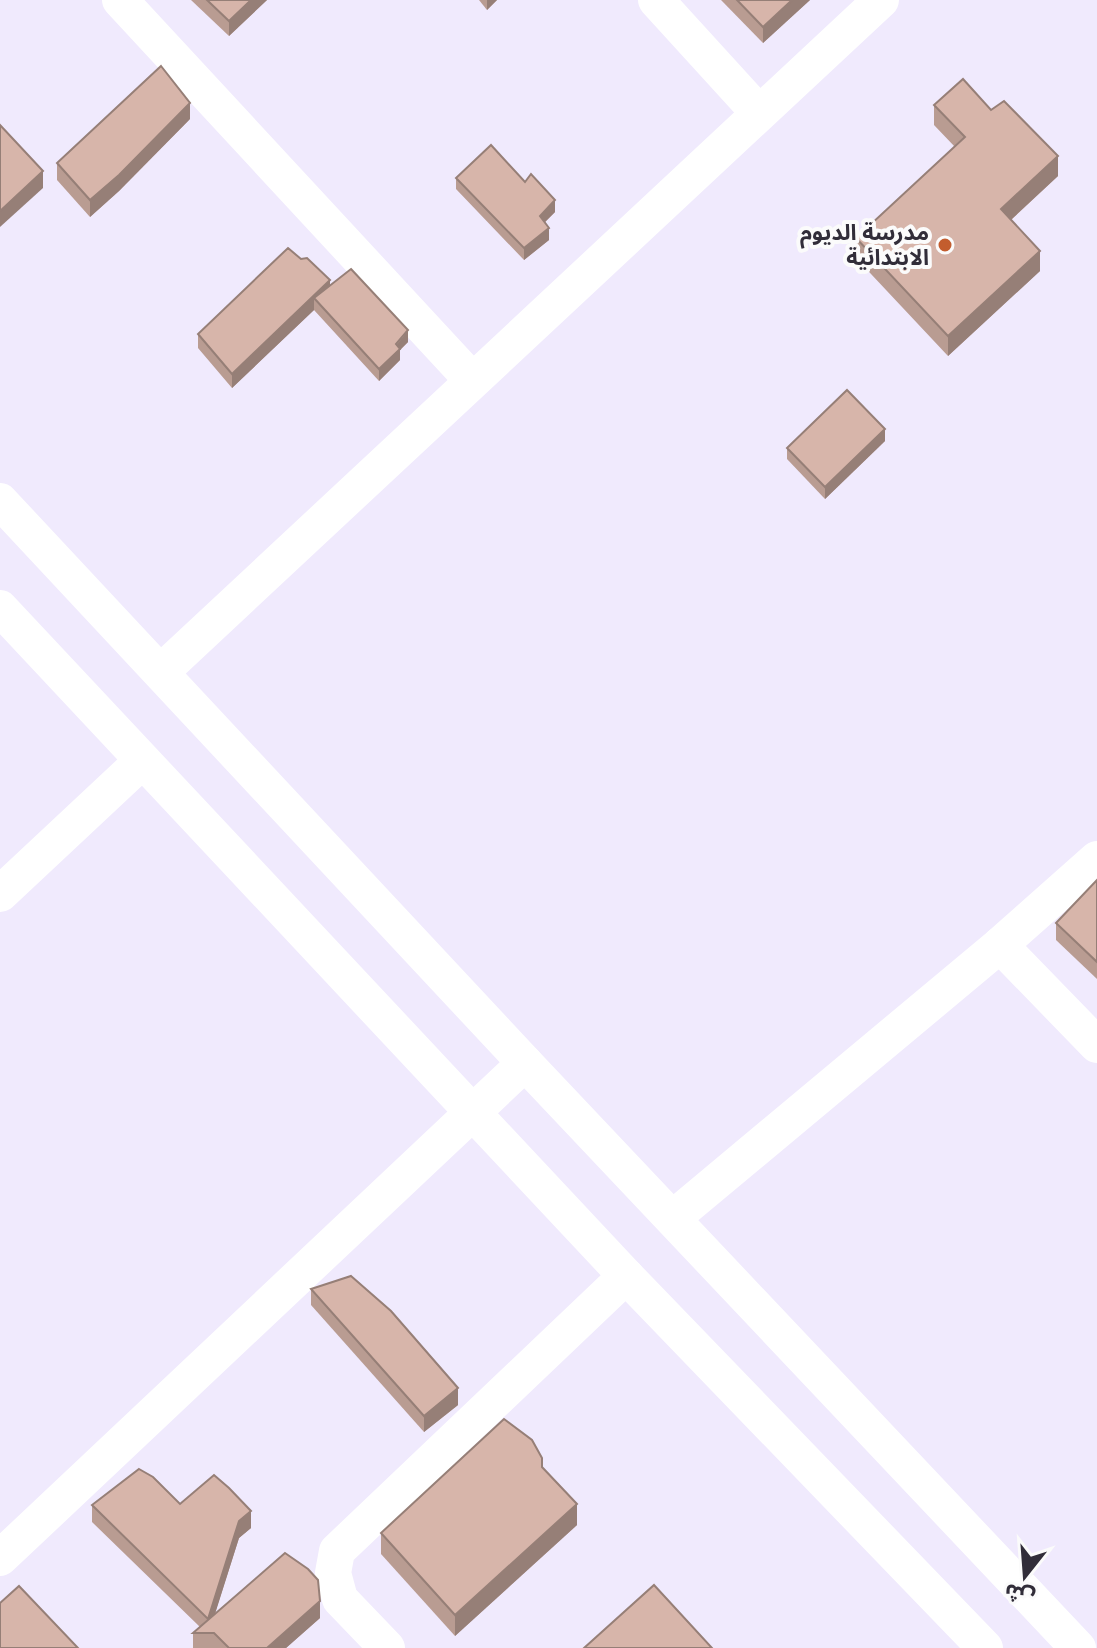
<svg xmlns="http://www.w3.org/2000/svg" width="1097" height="1648" viewBox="0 0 1097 1648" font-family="'PT Sans','Noto Sans Arabic',sans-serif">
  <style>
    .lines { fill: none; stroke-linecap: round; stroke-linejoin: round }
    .street { stroke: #fff; stroke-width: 36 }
    .wall { fill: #b99c92 }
    .shaded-wall { fill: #967f77 }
    .building { fill: #d7b5aa; stroke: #967f77; stroke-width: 2 }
    .poi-dot { fill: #c35d2e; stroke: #fbfbfb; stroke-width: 3 }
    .labels { text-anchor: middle; stroke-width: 8; stroke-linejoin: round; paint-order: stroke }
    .poi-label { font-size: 22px; font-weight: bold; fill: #312d39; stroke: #fbfbfb; text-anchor: end }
  </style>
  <rect width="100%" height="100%" fill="#f0eafd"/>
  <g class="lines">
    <g class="street">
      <path d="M 120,0 L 472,380"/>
      <path d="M 656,0 L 759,113"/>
      <path d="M 0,501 L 525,1063 L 1078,1648"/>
      <path d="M 0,608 L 626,1276 L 985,1648"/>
      <path d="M 161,672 L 881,0"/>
      <path d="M 0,894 L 142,761"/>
      <path d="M 1000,945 L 1097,1045"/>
      <path d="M 673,1218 L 1000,945 L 1097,859"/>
      <path d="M 0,1558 L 525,1063"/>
      <path d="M 387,1648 L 340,1599 L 333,1573 L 337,1551 L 626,1276"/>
    </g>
  </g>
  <g class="wall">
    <path d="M 191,0 L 267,0 L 229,36 Z"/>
    <path d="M 479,0 L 497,0 L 487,10 Z"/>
    <path d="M 721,0 L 810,0 L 763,43 Z"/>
    <path d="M 934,105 L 991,110 L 1058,176 L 1011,220 L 1040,271 L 948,356 L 856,258 L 856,238 L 955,147 L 934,125 Z"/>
    <path d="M 190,119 L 119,191 L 90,217 L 57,180 L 57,163 Z"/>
    <path d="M 456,178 L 555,212 L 545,222 L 549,240 L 524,260 L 456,189 Z"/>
    <path d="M 330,285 L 408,342 L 400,350 L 400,360 L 379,381 L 314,310 L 232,388 L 198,348 L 198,334 Z"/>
    <path d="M 885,441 L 825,499 L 787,459 L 787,448 Z"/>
    <path d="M 1097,880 L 1097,979 L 1056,940 L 1056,923 Z"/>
    <path d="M 311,1289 L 458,1405 L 424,1432 L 311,1305 Z"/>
    <path d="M 542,1467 L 577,1525 L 455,1636 L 381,1554 L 381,1533 Z"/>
    <path d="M 180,1504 L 251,1528 L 239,1538 L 215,1613 L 320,1618 L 286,1648 L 193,1648 L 193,1633 L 200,1627 L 92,1522 L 92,1505 Z"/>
  </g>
  <g class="shaded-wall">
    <path d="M 251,0 L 267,0 L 229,36 L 229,21 Z"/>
    <path d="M 487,0 L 497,0 L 487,10 Z"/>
    <path d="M 792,0 L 810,0 L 763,43 L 763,27 Z"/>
    <path d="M 190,103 L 190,119 L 119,191 L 90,217 L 90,200 Z"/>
    <path d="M 1058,156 L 1058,176 L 1001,229 L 1001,209 Z"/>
    <path d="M 43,171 L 43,188 L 0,227 L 0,211 Z"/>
    <path d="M 555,200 L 555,212 L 540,227 L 540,216 Z"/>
    <path d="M 549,228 L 549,240 L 524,260 L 524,248 Z"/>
    <path d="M 1040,251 L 1040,271 L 948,356 L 948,336 Z"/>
    <path d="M 330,280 L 330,294 L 314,298 L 314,310 L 232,388 L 232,374 Z"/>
    <path d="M 408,330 L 408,342 L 400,350 L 400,360 L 379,381 L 379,369 Z"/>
    <path d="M 885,429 L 885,441 L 825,499 L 825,487 Z"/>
    <path d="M 458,1388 L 458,1405 L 424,1432 L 424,1416 Z"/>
    <path d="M 577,1504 L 577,1525 L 455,1636 L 455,1615 Z"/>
    <path d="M 251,1511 L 251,1528 L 239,1538 L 209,1633 L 208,1619 L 239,1521 Z"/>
    <path d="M 320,1601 L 320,1618 L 286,1648 L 267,1648 Z"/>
  </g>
  <g class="building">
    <path d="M 207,0 L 251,0 L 229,21 Z"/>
    <path d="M 737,0 L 792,0 L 763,27 Z"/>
    <path d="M 161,66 L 190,103 L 119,175 L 90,200 L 57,163 Z"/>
    <path d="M 963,79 L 991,110 L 1004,101 L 1058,156 L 1001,209 L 1040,251 L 948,336 L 856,238 L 965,137 L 934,105 Z"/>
    <path d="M 0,125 L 43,171 L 0,211 Z"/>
    <path d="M 491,145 L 525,182 L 531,174 L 555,200 L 540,216 L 549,228 L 524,248 L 456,178 Z"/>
    <path d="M 288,248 L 301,259 L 307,258 L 330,280 L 232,374 L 198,334 Z"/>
    <path d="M 351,269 L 408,330 L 396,344 L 400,349 L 379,369 L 314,298 Z"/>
    <path d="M 847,390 L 885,429 L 825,487 L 787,448 Z"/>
    <path d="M 1097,880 L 1097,962 L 1056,923 Z"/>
    <path d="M 351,1276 L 391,1311 L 458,1388 L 424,1416 L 311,1289 Z"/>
    <path d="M 504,1419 L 532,1440 L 542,1458 L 542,1467 L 577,1504 L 455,1615 L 381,1533 Z"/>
    <path d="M 139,1469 L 153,1477 L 180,1504 L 214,1475 L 229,1488 L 251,1511 L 239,1521 L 208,1619 L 92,1505 Z"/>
    <path d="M 285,1553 L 308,1569 L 318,1580 L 320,1601 L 267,1648 L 229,1648 L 214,1633 L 193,1633 Z"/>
    <path d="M 654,1585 L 712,1648 L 584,1648 Z"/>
    <path d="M 19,1586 L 78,1648 L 0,1648 L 0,1603 Z"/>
  </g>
  <circle class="poi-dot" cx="945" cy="245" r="8"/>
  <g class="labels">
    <g class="poi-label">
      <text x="929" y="240">مدرسة الديوم<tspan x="929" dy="25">الابتدائية</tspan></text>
    </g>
  </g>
  <g transform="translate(1025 1576) rotate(197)" stroke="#fbfbfb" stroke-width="6" paint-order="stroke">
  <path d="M0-6L14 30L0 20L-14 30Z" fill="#312d39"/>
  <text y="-12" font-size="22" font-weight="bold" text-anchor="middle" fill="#312d39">ش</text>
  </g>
</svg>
